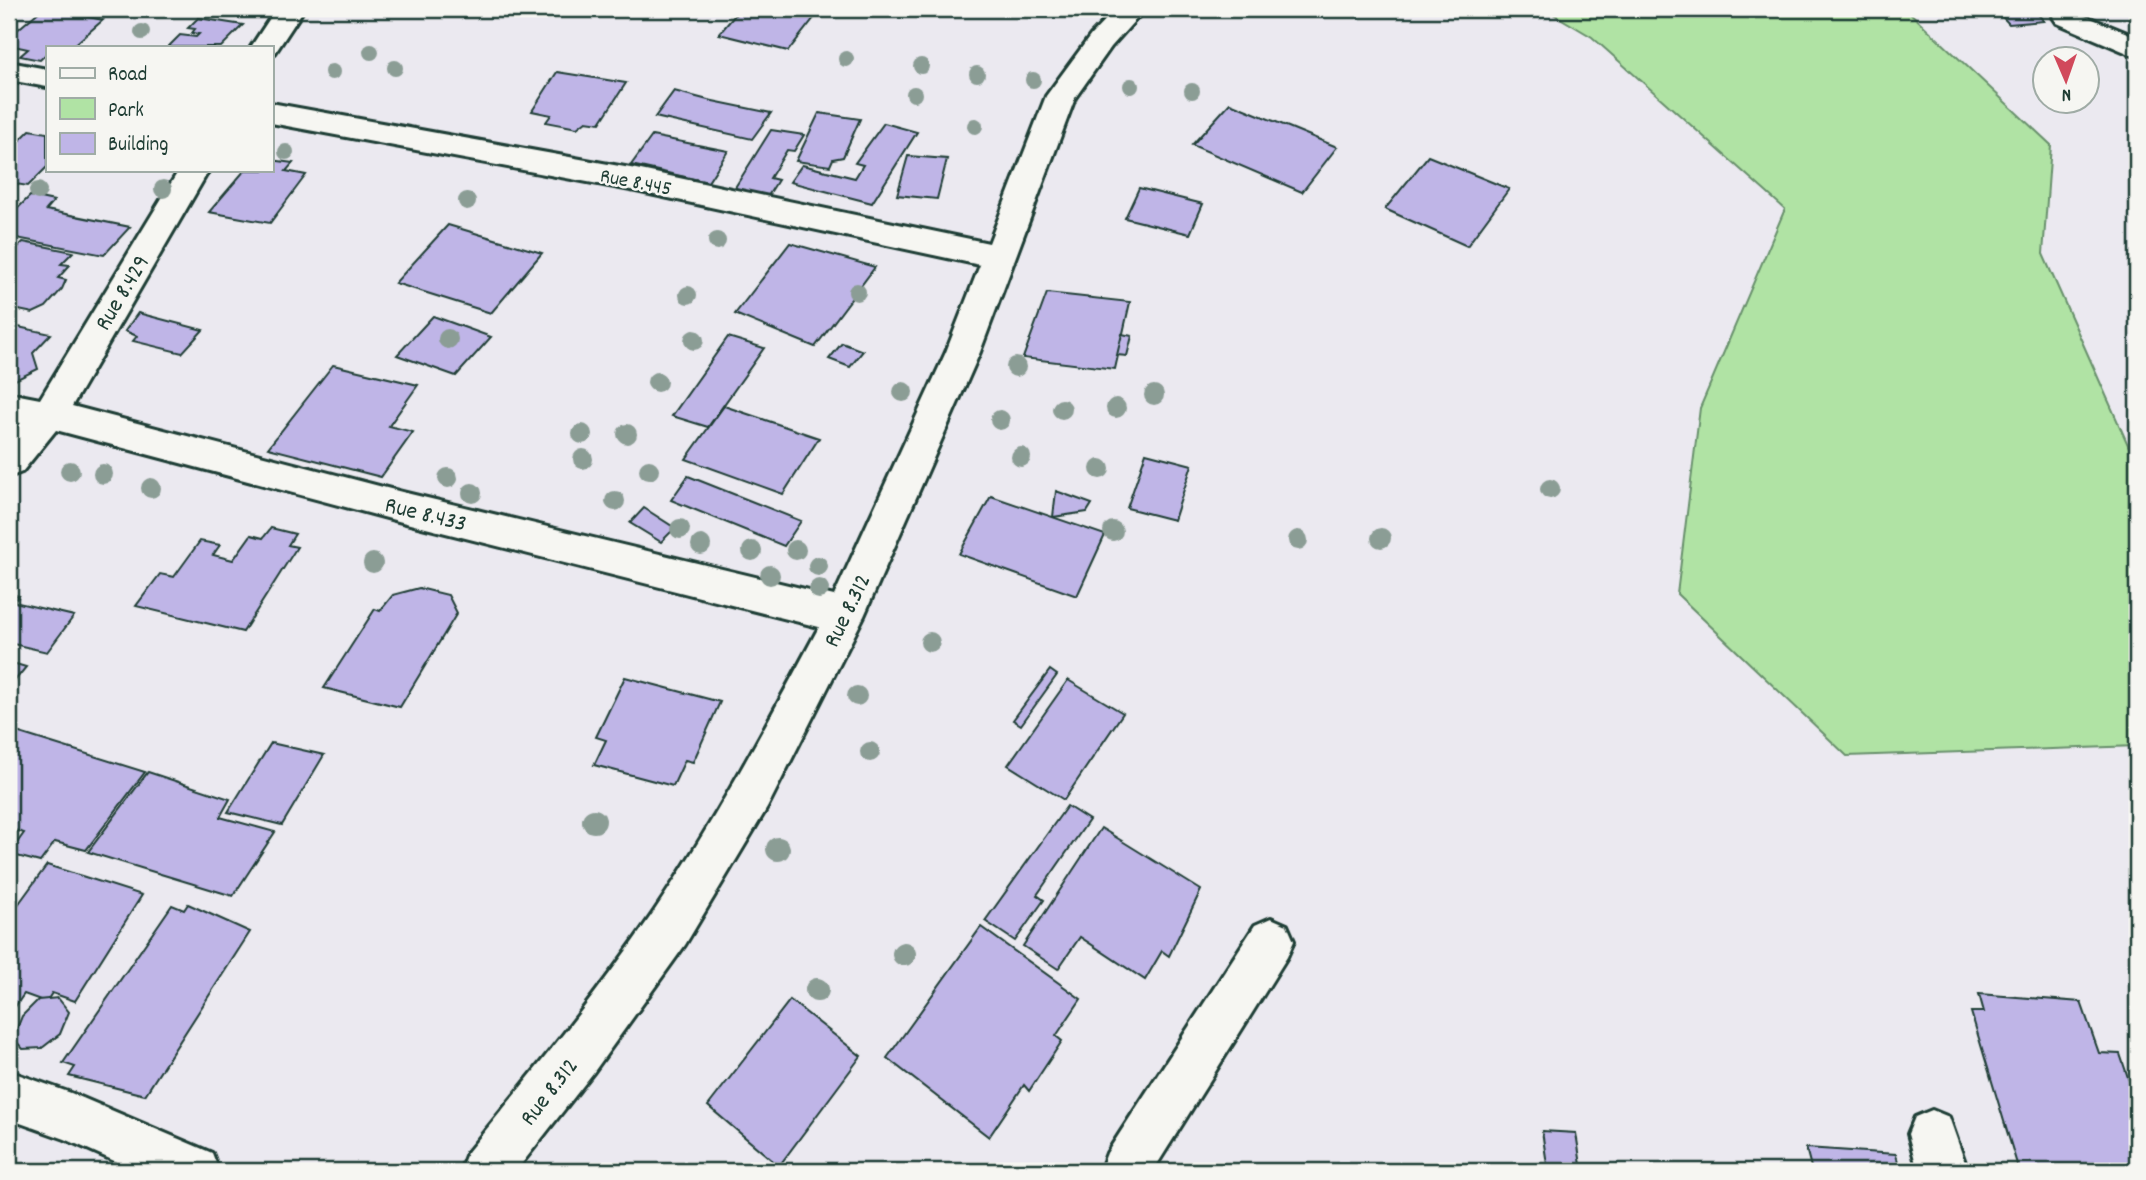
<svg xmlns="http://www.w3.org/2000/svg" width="2146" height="1180" viewBox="0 0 2146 1180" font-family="Dekko,sans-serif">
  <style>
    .green { fill: #b0e3a4; stroke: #68906c; stroke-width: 2 }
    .building { fill: #bfb5e7; stroke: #1f3d34; stroke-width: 2 }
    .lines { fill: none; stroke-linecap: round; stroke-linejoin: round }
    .street-casing { stroke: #1f3d34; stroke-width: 6 }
    .street { fill: #f6f6f2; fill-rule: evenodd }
    .tree { fill: #8b9d95 }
    .labels { text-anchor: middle; stroke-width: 5; stroke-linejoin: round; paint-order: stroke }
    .far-street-label { font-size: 21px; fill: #1f3d34; stroke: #f6f6f2 }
    .street-label { font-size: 24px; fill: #1f3d34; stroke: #f6f6f2 }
  </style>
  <rect width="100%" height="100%" fill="#ebe9f0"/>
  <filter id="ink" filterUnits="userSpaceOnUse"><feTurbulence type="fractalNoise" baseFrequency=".0143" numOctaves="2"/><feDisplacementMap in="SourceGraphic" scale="14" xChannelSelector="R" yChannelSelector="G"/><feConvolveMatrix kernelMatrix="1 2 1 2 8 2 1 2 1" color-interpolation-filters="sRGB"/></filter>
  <g filter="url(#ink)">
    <path class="green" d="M 1545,9 L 1906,9 L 2051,145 L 2043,254 L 2137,465 L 2137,746 L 1847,756 L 1677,594 L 1700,408 L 1785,209 L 1592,37 Z"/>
    <g class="building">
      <path d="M 42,9 L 80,9 L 74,14 L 103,20 L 72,47 L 47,47 L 47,53 L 40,60 L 20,56 L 28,49 L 9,45 L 9,37 Z"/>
      <path d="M 740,9 L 821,9 L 788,51 L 719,34 Z"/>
      <path d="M 1995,9 L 2033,9 L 2044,21 L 2009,24 Z"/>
      <path d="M 198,18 L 243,25 L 221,47 L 168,47 L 180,35 L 196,37 L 199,34 L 192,33 L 195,29 L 188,28 Z"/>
      <path d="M 557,72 L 626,83 L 600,123 L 586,121 L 577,128 L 546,122 L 551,115 L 532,111 Z"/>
      <path d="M 674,91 L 708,100 L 771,113 L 752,139 L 655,117 Z"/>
      <path d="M 1230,103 L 1337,147 L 1302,192 L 1192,145 Z"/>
      <path d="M 819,113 L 860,119 L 843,157 L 833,159 L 830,166 L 796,161 Z"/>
      <path d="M 884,123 L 917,132 L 872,203 L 790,182 L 802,165 L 855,178 L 863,165 L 855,163 Z"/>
      <path d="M 30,130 L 47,133 L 47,167 L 28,186 L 9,183 L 9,151 Z"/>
      <path d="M 771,130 L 804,135 L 794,151 L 787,150 L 770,178 L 778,180 L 768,196 L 734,189 Z"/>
      <path d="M 652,136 L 728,151 L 708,182 L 631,165 Z"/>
      <path d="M 908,156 L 947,159 L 937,199 L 897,195 Z"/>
      <path d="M 1428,156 L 1509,189 L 1467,246 L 1385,209 Z"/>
      <path d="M 271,160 L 293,163 L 286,171 L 306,175 L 270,223 L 209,212 L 245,170 L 271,170 Z"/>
      <path d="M 1139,188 L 1203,204 L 1190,234 L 1125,218 Z"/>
      <path d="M 30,196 L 54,201 L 46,210 L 130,227 L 104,255 L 12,237 L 9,241 L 9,217 Z"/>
      <path d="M 448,225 L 542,253 L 491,313 L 395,283 Z"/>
      <path d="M 23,242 L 73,252 L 61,264 L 70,265 L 58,278 L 66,280 L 62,289 L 46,307 L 33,313 L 9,308 L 9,256 Z"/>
      <path d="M 790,243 L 875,267 L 815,347 L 735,314 Z"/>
      <path d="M 1047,293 L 1130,302 L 1115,369 L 1023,358 Z"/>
      <path d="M 138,313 L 203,330 L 182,353 L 133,341 L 137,336 L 125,331 Z"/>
      <path d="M 433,316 L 491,337 L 456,376 L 397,355 Z"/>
      <path d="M 9,325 L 51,334 L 33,353 L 38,369 L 9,383 Z"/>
      <path d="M 1122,334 L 1132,336 L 1127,356 L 1117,355 Z"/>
      <path d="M 728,337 L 764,348 L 708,427 L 672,416 Z"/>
      <path d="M 842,343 L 863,351 L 850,367 L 829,359 Z"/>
      <path d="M 333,365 L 418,385 L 389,426 L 413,432 L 381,477 L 268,448 Z"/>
      <path d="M 724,406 L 819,438 L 783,494 L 686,459 Z"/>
      <path d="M 1146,453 L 1192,465 L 1174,520 L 1127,508 Z"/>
      <path d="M 688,476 L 801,521 L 784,546 L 671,500 Z"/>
      <path d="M 1056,491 L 1092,504 L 1087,512 L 1053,517 Z"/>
      <path d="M 991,496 L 1105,535 L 1077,596 L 959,554 Z"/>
      <path d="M 644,508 L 675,528 L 661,542 L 630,523 Z"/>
      <path d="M 271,528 L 295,534 L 288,545 L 297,547 L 243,632 L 136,606 L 160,574 L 174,577 L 200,541 L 220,545 L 213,555 L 233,560 L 251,535 L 263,538 Z"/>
      <path d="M 419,588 L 448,595 L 457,613 L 400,707 L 324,688 L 375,609 L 380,611 L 393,595 Z"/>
      <path d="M 9,594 L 19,596 L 14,602 L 74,616 L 47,652 L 9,643 Z"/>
      <path d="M 9,662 L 26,667 L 9,688 Z"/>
      <path d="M 1050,670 L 1057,675 L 1021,725 L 1013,720 Z"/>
      <path d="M 625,677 L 720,702 L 693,762 L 685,760 L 673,786 L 594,765 L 606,740 L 596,737 Z"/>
      <path d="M 1068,680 L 1123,713 L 1064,800 L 1008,765 Z"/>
      <path d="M 10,730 L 145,772 L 86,850 L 55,842 L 40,862 L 9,854 L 24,833 L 9,828 Z"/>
      <path d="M 271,743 L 324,755 L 282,825 L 228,812 Z"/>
      <path d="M 148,772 L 230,799 L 220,817 L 275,832 L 233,896 L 88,852 Z"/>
      <path d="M 1067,806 L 1089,820 L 1037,895 L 1044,900 L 1015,941 L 985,921 Z"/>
      <path d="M 1101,828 L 1201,890 L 1169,956 L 1162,951 L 1145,980 L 1080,937 L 1058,969 L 1023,946 Z"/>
      <path d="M 47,865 L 142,895 L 75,1001 L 52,993 L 46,1002 L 24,994 L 12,1011 L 9,1010 L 9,917 Z"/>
      <path d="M 188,904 L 250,932 L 145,1095 L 69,1076 L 75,1067 L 63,1063 L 172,905 L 184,910 Z"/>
      <path d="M 981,927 L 1081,999 L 1056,1036 L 1062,1041 L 1029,1091 L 1024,1085 L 989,1137 L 887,1058 Z"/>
      <path d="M 1979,994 L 2081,1002 L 2099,1053 L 2120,1054 L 2137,1104 L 2137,1171 L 2019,1171 L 1971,1012 L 1984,1012 Z"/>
      <path d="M 58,998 L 69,1012 L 60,1034 L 42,1048 L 23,1049 L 13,1038 L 22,1016 L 38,1000 Z"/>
      <path d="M 790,1000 L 861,1056 L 779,1166 L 708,1106 Z"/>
      <path d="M 1542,1131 L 1576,1133 L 1582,1171 L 1548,1171 Z"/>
      <path d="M 1806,1148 L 1896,1154 L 1900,1171 L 1812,1171 Z"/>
      <path d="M 2058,1165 L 2137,1167 L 2137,1171 L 2060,1171 Z"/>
    </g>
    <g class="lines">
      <defs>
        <g id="street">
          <path d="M 276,9 L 304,9 L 275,53 L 271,54 L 271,47 L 251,47 Z"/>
          <path d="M 1116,9 L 1145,9 L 1111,47 L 1075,98 L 980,352 L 864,616 L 767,808 L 685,945 L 593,1073 L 516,1171 L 460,1171 L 467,1153 C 531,1075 596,996 653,913 C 715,821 767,724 819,627 L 402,522 L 56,430 L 22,472 L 9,477 L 9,437 L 21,423 L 9,421 L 9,393 L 40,399 L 179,170 L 209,170 L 72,406 L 402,492 L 834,596 L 946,352 L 980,265 L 636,191 L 271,123 L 271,103 L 636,169 L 989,243 L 1046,96 L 1091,35 Z"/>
          <path d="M 2068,9 L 2137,37 L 2137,57 L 2057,23 L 2053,17 L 2057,11 Z"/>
          <path d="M 9,62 L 47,69 L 47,87 L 9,80 Z"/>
          <path d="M 1271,918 L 1287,925 L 1294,941 L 1287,957 L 1153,1171 L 1100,1171 L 1107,1153 L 1255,925 Z"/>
          <path d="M 9,1071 L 71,1093 L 212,1153 L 219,1171 L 137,1171 L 65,1139 L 9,1119 Z"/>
          <path d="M 1932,1110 L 1949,1117 L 1968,1171 L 1918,1171 L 1908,1134 L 1915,1117 Z"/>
        </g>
      </defs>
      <use href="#street" class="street-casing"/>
      <use href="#street" class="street"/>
    </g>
    <g class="tree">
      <circle cx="142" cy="32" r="8"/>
      <circle cx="371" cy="52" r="8"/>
      <circle cx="846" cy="59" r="8"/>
      <circle cx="921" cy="66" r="8"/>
      <circle cx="395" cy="68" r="8"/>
      <circle cx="332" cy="72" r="8"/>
      <circle cx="977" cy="74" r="8"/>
      <circle cx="1033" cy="80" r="8"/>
      <circle cx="1131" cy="86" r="8"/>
      <circle cx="1192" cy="91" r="8"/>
      <circle cx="914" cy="94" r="8"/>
      <circle cx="975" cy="126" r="8"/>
      <circle cx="286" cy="152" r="8"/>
      <circle cx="163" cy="189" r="9"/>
      <circle cx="38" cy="191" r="9"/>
      <circle cx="467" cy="201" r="9"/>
      <circle cx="717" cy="241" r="9"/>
      <circle cx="857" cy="292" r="9"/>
      <circle cx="688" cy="295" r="9"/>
      <circle cx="448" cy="339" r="10"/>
      <circle cx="694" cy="340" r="10"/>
      <circle cx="1016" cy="367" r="10"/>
      <circle cx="657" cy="382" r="10"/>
      <circle cx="903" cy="392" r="10"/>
      <circle cx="1154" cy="395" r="10"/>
      <circle cx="1116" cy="408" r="10"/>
      <circle cx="1062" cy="409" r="10"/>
      <circle cx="1000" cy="420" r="10"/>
      <circle cx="582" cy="434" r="10"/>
      <circle cx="627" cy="434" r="10"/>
      <circle cx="1021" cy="457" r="10"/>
      <circle cx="583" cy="459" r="10"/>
      <circle cx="1100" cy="469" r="10"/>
      <circle cx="649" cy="470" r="10"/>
      <circle cx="70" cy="471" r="10"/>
      <circle cx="103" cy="474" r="10"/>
      <circle cx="448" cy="478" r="10"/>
      <circle cx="151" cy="488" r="10"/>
      <circle cx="1550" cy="489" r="10"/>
      <circle cx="472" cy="493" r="10"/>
      <circle cx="615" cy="501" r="10"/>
      <circle cx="680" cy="529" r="10"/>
      <circle cx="1113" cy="531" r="10"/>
      <circle cx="1381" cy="538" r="10"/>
      <circle cx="1298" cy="540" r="10"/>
      <circle cx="701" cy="545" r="10"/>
      <circle cx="796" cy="550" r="10"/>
      <circle cx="752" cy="551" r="10"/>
      <circle cx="373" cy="563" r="10"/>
      <circle cx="818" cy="566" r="10"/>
      <circle cx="770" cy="575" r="10"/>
      <circle cx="819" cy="589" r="10"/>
      <circle cx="930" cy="642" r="10"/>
      <circle cx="857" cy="696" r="10"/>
      <circle cx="870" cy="752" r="10"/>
      <circle cx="594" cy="821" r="12"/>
      <circle cx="778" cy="849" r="12"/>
      <circle cx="904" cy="954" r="12"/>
      <circle cx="817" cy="990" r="12"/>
    </g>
  </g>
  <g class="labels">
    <g class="far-street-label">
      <text transform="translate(636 181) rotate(11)" y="7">Rue 8.445</text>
    </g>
    <g class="street-label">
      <text transform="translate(121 292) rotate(-59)" y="8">Rue 8.429</text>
      <text transform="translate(426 513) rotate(14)" y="8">Rue 8.433</text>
      <text transform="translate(846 610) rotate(-64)" y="8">Rue 8.312</text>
      <text transform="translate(548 1091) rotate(-52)" y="8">Rue 8.312</text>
    </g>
  </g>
  <rect width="2146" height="1180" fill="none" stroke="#f6f6f2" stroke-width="35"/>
  <rect x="18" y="18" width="2111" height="1145" fill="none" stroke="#1f3d34" stroke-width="2.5" filter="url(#ink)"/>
  <rect x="46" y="46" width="228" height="126" fill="#f6f6f2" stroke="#a0aca6" stroke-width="2"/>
  <rect x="60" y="68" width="35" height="10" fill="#f6f6f2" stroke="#a0aca6" stroke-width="2"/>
  <text x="108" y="80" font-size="21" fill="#1f3d34">Road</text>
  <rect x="60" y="98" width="35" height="21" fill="#b0e3a4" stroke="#a0aca6" stroke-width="2"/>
  <text x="108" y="116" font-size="21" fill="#1f3d34">Park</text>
  <rect x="60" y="133" width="35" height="21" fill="#bfb5e7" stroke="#a0aca6" stroke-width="2"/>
  <text x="108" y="150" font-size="21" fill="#1f3d34">Building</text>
  <g transform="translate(2066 80) rotate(178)"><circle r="33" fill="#f6f6f2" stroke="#a0aca6" stroke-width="2"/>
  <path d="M0-5L12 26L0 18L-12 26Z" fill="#d1495b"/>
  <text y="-10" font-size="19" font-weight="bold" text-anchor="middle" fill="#1f3d34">N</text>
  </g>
</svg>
